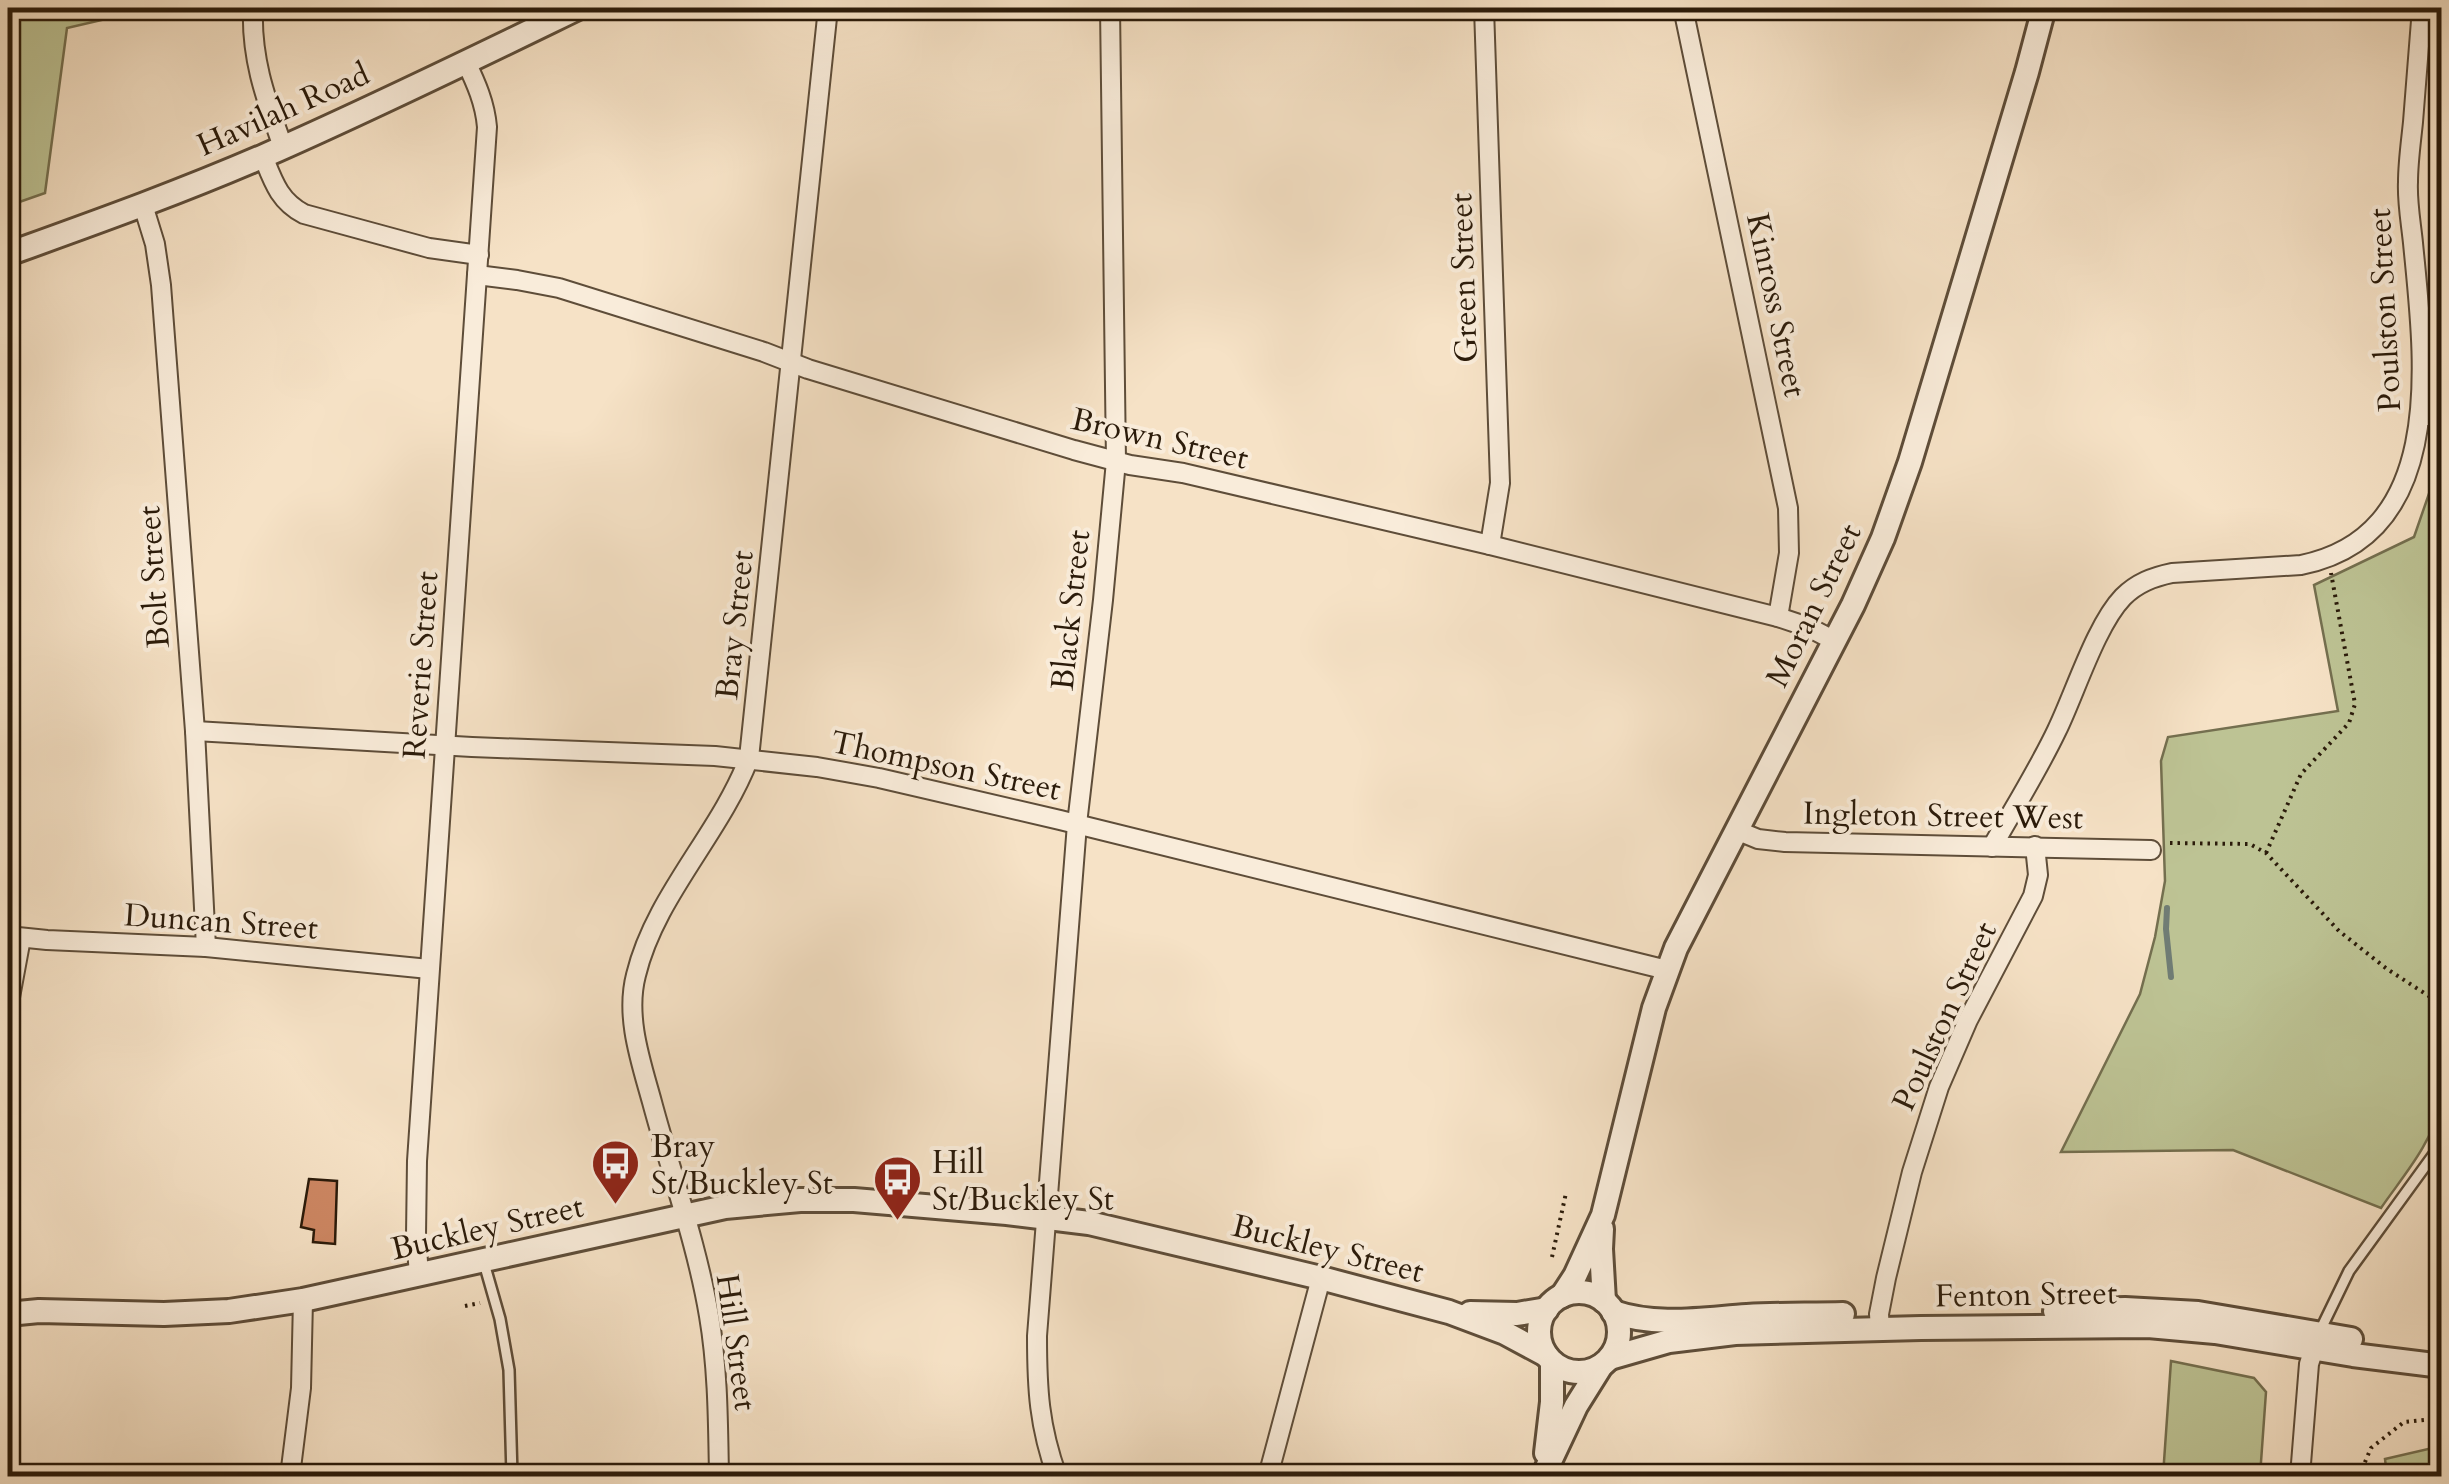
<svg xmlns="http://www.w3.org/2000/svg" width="2449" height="1484" viewBox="0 0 2449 1484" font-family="Cardo,serif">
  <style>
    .green { fill: #bdc394; stroke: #746f4f; stroke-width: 2.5 }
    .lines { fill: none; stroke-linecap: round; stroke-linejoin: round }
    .stream { stroke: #707c74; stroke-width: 6 }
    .building { fill: #cd8763; stroke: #2b1b0a; stroke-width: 2.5 }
    .service-casing { stroke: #5e4d39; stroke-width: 14 }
    .minor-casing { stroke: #5e4d39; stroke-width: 22 }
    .tertiary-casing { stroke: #5e4d39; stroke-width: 28 }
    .path { stroke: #2b1b0a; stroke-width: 4; stroke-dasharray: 2.5 5; stroke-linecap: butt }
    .service { stroke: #f9ecda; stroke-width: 9 }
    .minor { stroke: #f9ecda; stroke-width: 18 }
    .tertiary { stroke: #f9ecda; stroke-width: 22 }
    .labels { text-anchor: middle; stroke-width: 8; stroke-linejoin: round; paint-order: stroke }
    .street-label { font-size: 32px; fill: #2b1b0a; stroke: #f9ecda }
    .poi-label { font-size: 32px; fill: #2b1b0a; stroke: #f9ecda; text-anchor: start }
  </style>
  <rect width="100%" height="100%" fill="#f6e2c6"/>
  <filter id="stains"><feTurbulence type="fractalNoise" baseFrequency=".002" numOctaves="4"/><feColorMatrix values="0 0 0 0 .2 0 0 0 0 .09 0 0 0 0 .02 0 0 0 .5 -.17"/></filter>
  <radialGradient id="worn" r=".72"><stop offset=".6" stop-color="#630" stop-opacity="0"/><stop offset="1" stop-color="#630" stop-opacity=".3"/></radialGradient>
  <g class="green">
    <path d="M 8,8 L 153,8 L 67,28 L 45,193 L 8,206 Z"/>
    <path d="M 2441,459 L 2442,1079 C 2440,1087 2441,1095 2440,1103 C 2433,1143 2403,1176 2381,1208 L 2233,1150 L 2061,1152 L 2140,994 L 2155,937 L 2165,881 L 2161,761 L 2168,737 L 2338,711 L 2314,585 L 2414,537 Z"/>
    <path d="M 2171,1361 L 2254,1378 L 2266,1392 L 2260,1476 L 2163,1476 Z"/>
    <path d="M 2441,1446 L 2441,1476 L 2387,1476 L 2385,1459 Z"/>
  </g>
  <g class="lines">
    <path class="stream" d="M 2167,908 L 2166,929 L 2171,977"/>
  </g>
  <path class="building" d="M 309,1179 L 337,1181 L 335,1244 L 313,1242 L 314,1230 L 301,1227 Z"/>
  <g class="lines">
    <defs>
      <g id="service">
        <path d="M 484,1263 L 500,1319 L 509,1370 L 512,1476"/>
        <path d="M 2319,1333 L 2349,1271 L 2442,1143"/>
      </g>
      <g id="minor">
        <path d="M 253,8 C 251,60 266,99 283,147"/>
        <path d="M 1484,8 L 1500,483 L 1490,545"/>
        <path d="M 1683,8 L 1788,508 L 1789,553 L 1778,617"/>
        <path d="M 263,156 C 273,181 279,201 304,214 L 429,248 L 479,255"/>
        <path d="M 143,205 L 155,244 L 161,285 L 195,731 L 206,947"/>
        <path d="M 477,275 L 517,280 L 559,288 L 764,352 L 808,369 L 1074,450 L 1130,465 L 1183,473 L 1490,545 L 1778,617 L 1808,627 L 1835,641"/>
        <path d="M 2421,416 L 2442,416"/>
        <path d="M 195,731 L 472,747 L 715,756 L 817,767 L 879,778 L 1060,820 L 1667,970"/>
        <path d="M 1736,830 L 1758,839 L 1785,842 L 2151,850"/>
        <path d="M 1992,847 C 2014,808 2038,770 2057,730 C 2075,693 2096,625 2123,597 C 2137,583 2153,577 2172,573 L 2301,565 C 2449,535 2424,357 2413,243 C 2411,223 2407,202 2408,182 C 2408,162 2411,142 2413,122 C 2416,84 2419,46 2422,8"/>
        <path d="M 8,936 L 47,940 L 206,947 L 429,969"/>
        <path d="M 8,1008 L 21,938"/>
        <path d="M 419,1275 L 416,1235 L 417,1161 L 487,127 C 485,103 476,83 466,62"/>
        <path d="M 1880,1329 L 1879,1314 L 1886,1278 L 1912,1172 L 1939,1087 L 1968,1020 L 2033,896 L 2038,875 L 2035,846"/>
        <path d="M 290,1476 L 301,1388 L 303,1300"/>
        <path d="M 719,1476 C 718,1423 718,1369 709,1316 C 697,1244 671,1173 652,1102 C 641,1062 625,1017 636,975 C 655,896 720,834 749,758 L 828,8"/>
        <path d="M 1057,1476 C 1039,1426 1037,1389 1037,1336 L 1077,824 L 1103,600 L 1116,461 L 1110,8"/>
        <path d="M 1268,1476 L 1321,1278"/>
        <path d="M 2300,1476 L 2309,1364 L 2317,1339"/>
      </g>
      <g id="tertiary">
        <path d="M 8,254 C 94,223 181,192 266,155 C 371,109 475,58 578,8"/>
        <path d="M 1602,1229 L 1601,1249 L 1604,1301"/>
        <circle cx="1579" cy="1332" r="40"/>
        <path d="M 1562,1296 L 1575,1276 L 1603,1215 L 1654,1008 L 1676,948 L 1853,605 L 1883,538 L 1910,462 L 2027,72 L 2044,8"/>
        <path d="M 2055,1311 L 2125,1309 L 2198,1313 L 2351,1339"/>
        <path d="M 1613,1312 C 1657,1327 1702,1319 1747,1316 C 1779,1314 1811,1315 1843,1314"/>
        <path d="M 1470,1313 L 1517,1314 L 1547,1309"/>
        <path d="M 8,1314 L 39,1311 L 164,1314 L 229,1311 L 303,1300 L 725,1207 L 800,1200 L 854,1200 L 1007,1213 L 1089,1223 L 1321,1278 L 1449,1312 L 1505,1333 L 1546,1355"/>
        <path d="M 1610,1358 L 1669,1341 L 1735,1333 L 1921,1328 L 2148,1326 L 2215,1332 L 2353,1355 L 2442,1366"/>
        <path d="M 1546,1453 L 1552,1402 L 1552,1362"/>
        <path d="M 1544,1474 L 1576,1406 L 1601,1366"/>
      </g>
    </defs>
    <use href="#service" class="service-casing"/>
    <use href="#minor" class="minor-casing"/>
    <use href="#tertiary" class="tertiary-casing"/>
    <g class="path">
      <path d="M 2434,260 L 2442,246"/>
      <path d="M 2170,843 L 2250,844 L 2266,853 L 2339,931 L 2387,969 L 2435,1000 L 2442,1002"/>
      <path d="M 2266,853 L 2301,774 L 2349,723 L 2355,704 L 2331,573"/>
      <path d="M 1552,1257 L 1566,1193"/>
      <path d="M 465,1306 L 480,1303"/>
      <path d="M 2359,1476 L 2371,1448 L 2404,1422 L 2442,1418"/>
    </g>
    <use href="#service" class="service"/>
    <use href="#minor" class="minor"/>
    <use href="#tertiary" class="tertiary"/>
  </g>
  <defs>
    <symbol id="bus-pin" viewBox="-11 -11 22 30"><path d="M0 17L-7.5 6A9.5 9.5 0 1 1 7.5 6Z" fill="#8f2418" stroke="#f9ecda"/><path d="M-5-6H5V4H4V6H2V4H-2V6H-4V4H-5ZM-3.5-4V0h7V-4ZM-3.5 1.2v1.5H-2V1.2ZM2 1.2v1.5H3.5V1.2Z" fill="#fff"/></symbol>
  </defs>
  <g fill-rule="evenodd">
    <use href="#bus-pin" x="588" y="1136" width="55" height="75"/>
    <use href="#bus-pin" x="870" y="1152" width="55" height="75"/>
  </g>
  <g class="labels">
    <g class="street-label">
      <text transform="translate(283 109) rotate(-24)" y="11">Havilah Road</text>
      <text transform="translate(1463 278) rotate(-92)" y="11">Green Street</text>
      <text transform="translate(1777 305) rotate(78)" y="11">Kinross Street</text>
      <text transform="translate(2384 310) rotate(-93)" y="11">Poulston Street</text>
      <text transform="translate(1160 438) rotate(13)" y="11">Brown Street</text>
      <text transform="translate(153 577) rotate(-94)" y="11">Bolt Street</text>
      <text transform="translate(1813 605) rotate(-64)" y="11">Moran Street</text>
      <text transform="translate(1070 610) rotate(-84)" y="11">Black Street</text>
      <text transform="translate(734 625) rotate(-84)" y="11">Bray Street</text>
      <text transform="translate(420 665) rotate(-86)" y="11">Reverie Street</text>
      <text transform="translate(946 765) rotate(12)" y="11">Thompson Street</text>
      <text transform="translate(1943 815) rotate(1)" y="11">Ingleton Street West</text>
      <text transform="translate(221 921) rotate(4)" y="11">Duncan Street</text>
      <text transform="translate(1944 1016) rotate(-65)" y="11">Poulston Street</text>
      <text transform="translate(487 1227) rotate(-13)" y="11">Buckley Street</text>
      <text transform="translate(1328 1248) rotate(14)" y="11">Buckley Street</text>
      <text transform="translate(2026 1294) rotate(-1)" y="11">Fenton Street</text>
      <text transform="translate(737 1342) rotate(82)" y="11">Hill Street</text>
    </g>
    <g class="poi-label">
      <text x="651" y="1157">Bray<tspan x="651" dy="37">St/Buckley St</tspan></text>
      <text x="932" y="1173">Hill<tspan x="932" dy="37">St/Buckley St</tspan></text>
    </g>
  </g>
  <rect width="2449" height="1484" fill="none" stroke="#f6e2c6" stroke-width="40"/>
  <rect x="10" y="10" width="2429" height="1464" fill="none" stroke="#2b1b0a" stroke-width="5"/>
  <rect x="20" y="20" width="2409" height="1444" fill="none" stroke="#2b1b0a" stroke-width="2.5"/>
  <rect width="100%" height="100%" filter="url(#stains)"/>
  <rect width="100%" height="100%" fill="url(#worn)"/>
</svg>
